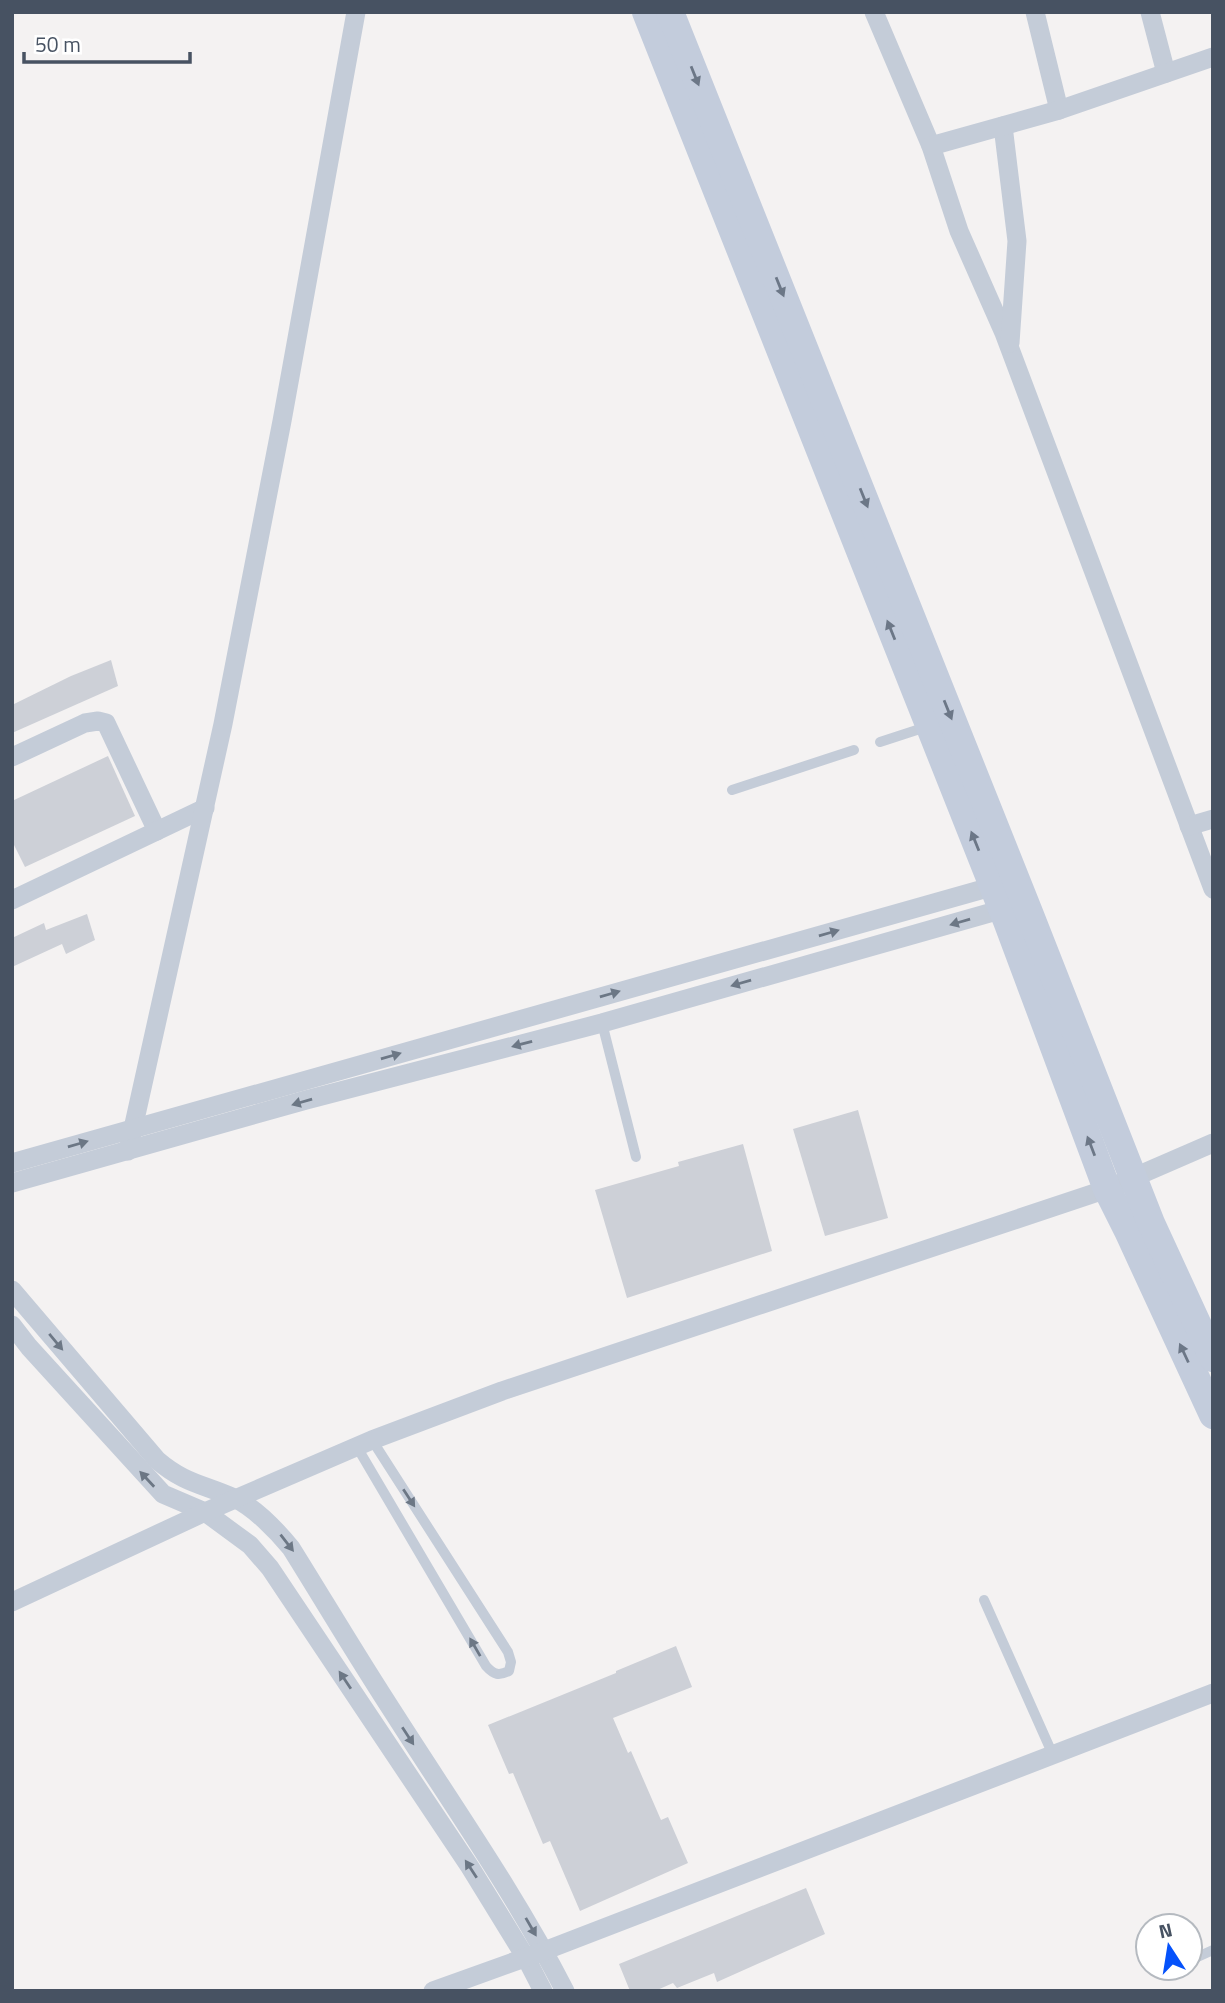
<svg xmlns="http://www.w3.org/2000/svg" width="1225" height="2003" viewBox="0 0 1225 2003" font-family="'Titillium Web',sans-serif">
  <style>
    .building { fill: #cdd0d7 }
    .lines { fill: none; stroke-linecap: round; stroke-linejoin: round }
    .service { stroke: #c4ccd8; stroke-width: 10 }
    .minor { stroke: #c4ccd8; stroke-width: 19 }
    .secondary { stroke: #c3ccdc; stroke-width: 28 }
    .oneway { fill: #6c7787 }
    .oneway2 { fill: #6c7785 }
  </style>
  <rect width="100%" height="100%" fill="#f4f2f2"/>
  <g class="building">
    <path d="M 111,660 L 118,686 L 12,733 L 12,705 L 71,676 Z"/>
    <path d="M 108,756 L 135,816 L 25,867 L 12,841 L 12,801 Z"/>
    <path d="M 87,914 L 95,940 L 66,954 L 62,944 L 12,967 L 12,938 L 44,923 L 46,930 Z"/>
    <path d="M 858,1110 L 888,1218 L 825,1236 L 793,1129 Z"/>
    <path d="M 743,1144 L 772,1251 L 627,1298 L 595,1190 L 679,1166 L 678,1162 Z"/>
    <path d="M 676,1646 L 692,1687 L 613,1718 L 628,1753 L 631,1751 L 661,1820 L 668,1817 L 688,1863 L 580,1911 L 550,1841 L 543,1844 L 513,1773 L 509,1774 L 488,1725 L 616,1673 L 616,1671 Z"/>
    <path d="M 806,1888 L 825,1934 L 717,1982 L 714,1973 L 677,1988 L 673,1983 L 655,1991 L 630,1991 L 619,1964 Z"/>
  </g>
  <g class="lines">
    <g class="service">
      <path d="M 880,742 L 926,727"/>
      <path d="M 732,790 L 854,750"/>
      <path d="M 602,1023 L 636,1157"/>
      <path d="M 357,1447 L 486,1666 C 494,1675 499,1676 509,1671 L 511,1662 L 508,1652 L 372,1440"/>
      <path d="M 984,1600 L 1053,1755"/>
      <path d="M 1193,1959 L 1213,1950"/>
    </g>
    <g class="minor">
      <path d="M 874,12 L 931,146 L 959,231 L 1004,333 L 1213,889"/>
      <path d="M 1035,12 L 1059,110"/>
      <path d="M 1150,12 L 1166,73"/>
      <path d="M 1003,126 L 1017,241 L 1010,343"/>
      <path d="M 931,146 L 1059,110 L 1213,57"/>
      <path d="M 12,757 L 85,723 L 98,721 L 106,723 L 157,831"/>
      <path d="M 1189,826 L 1213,819"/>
      <path d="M 12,900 L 205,808"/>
      <path d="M 128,1151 L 223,724 L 282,421 L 356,12"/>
      <path d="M 12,1163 L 1005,883"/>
      <path d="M 12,1183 L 306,1100 L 602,1023 L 1014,906"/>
      <path d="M 12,1290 L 157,1460 C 185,1484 203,1484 234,1498 C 254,1507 277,1531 291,1548 C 326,1604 359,1660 395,1715 C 453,1806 515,1894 565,1991"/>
      <path d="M 12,1325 L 29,1347 L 163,1494 L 205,1512 L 250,1545 L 270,1568 L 470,1867 L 526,1958 L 543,1991"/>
      <path d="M 12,1602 L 205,1512 L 372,1440 L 502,1391 L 1107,1189 L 1213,1143"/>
      <path d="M 433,1991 L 544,1951 L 1213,1693"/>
    </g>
    <g class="secondary">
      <path d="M 646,12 L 1007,921 L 1107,1189 L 1128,1231 L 1213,1415"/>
      <path d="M 670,12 L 1030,915 L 1151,1223 L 1213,1358"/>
    </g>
  </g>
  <defs><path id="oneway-solid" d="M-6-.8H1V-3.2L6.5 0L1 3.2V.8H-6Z" transform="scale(1.75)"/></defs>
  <g class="oneway">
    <use href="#oneway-solid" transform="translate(695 76) rotate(68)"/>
    <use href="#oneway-solid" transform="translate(780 287) rotate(68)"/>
    <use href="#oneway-solid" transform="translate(864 498) rotate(68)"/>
    <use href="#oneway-solid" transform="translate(891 630) rotate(-112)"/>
    <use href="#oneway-solid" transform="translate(948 710) rotate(68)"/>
    <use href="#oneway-solid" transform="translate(975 841) rotate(-112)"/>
    <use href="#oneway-solid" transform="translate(1091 1146) rotate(-111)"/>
    <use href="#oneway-solid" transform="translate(1184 1353) rotate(-115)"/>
  </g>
  <g class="oneway2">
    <use href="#oneway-solid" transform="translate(960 922) rotate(164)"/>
    <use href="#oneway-solid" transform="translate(829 933) rotate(-16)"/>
    <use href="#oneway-solid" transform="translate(741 983) rotate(164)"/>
    <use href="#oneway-solid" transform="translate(610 994) rotate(-16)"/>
    <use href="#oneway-solid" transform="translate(522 1044) rotate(165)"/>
    <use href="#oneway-solid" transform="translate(391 1056) rotate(-16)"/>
    <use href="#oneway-solid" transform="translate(302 1102) rotate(164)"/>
    <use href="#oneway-solid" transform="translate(78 1144) rotate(-16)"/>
    <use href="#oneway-solid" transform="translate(56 1342) rotate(50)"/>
    <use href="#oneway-solid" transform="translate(147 1479) rotate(-133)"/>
    <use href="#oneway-solid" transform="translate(409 1498) rotate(57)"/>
    <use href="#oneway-solid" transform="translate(287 1543) rotate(52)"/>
    <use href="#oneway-solid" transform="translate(475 1647) rotate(-120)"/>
    <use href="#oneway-solid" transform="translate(345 1680) rotate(-124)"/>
    <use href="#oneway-solid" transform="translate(408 1736) rotate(57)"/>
    <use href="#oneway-solid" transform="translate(471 1869) rotate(-123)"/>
    <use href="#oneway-solid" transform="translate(531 1927) rotate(60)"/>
  </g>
  <rect width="1225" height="2003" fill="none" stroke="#475262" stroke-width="28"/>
  <g transform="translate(1169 1947) rotate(348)"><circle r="33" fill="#ffffff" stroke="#b5bac0" stroke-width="2"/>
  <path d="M0-5L12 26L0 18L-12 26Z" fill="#0552fb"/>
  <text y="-10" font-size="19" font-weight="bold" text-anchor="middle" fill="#475262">N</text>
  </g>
  <path d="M24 52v10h166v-10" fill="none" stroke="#475262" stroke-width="3.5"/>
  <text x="35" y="52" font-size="21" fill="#475262" stroke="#ffffff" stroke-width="5" paint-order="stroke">50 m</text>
</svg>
